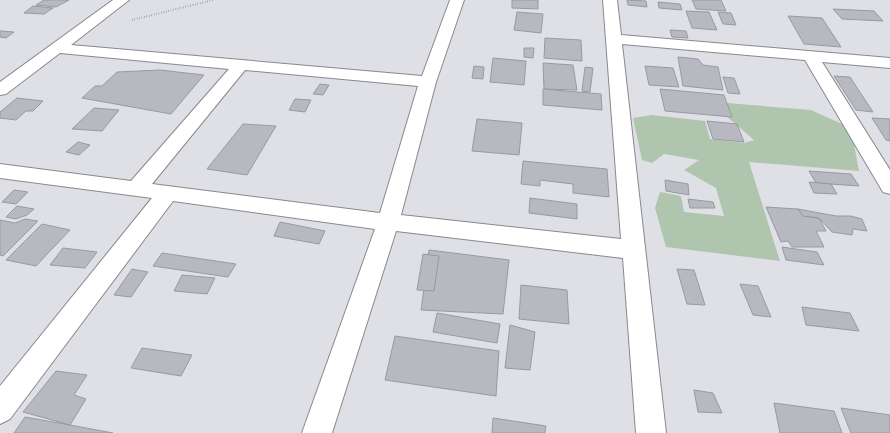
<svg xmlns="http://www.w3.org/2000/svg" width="890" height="433" viewBox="0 0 890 433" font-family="Georgia,serif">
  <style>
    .green { fill: #afc5ae }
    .building { fill: #b8b9c0; stroke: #999aa0 }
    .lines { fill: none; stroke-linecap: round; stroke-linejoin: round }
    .minor-casing { stroke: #88888f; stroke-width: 2 }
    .path { stroke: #7c7d81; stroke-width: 2; stroke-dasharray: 0.5 2; stroke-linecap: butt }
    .minor { fill: #fff; fill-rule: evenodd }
  </style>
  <rect width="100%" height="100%" fill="#dfe0e6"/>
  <path class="green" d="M 678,99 L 811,110 L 851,128 L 859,171 L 749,162 L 780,261 L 666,247 L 655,208 L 660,192 L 681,196 L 684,212 L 724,216 L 716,188 L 684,170 L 699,160 L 664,154 L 652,163 L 642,160 L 633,118 L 652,115 L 705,121 L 710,139 L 744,143 L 754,140 L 725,115 Z"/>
  <g class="building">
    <path d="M 44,0 L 69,0 L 56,7 L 36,5 Z"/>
    <path d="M 512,0 L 538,0 L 538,9 L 512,8 Z"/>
    <path d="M 627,0 L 646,1 L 647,7 L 628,5 Z"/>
    <path d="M 692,0 L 721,0 L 726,11 L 696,9 Z"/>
    <path d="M 658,2 L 680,4 L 682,10 L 659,8 Z"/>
    <path d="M 33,6 L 53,8 L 44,14 L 24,13 Z"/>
    <path d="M 833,9 L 874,11 L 883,21 L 842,19 Z"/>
    <path d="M 686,11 L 709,12 L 717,30 L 692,28 Z"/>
    <path d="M 517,12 L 543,14 L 541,33 L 514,30 Z"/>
    <path d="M 718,12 L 731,13 L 736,25 L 723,24 Z"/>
    <path d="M 788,16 L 822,18 L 841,47 L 804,44 Z"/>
    <path d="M 670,30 L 686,31 L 688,38 L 672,37 Z"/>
    <path d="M 0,31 L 14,32 L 6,38 L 0,37 Z"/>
    <path d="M 545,38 L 581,40 L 582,61 L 544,58 Z"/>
    <path d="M 524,48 L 534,48 L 533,58 L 524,57 Z"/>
    <path d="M 678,57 L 698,59 L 703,65 L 718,67 L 723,90 L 683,86 Z"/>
    <path d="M 493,58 L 526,61 L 524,85 L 490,82 Z"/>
    <path d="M 543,63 L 573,65 L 577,90 L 544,89 Z"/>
    <path d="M 474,66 L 484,67 L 483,79 L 472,78 Z"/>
    <path d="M 645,66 L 673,68 L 679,87 L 649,85 Z"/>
    <path d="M 585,67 L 593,68 L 590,92 L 582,91 Z"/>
    <path d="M 160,70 L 204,75 L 171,114 L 82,98 L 95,86 L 102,86 L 117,72 Z"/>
    <path d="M 834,76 L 850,77 L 873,112 L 856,110 Z"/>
    <path d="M 723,77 L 734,78 L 740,94 L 728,93 Z"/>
    <path d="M 320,84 L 329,85 L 323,95 L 313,94 Z"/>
    <path d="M 543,89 L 601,94 L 602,110 L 543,105 Z"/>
    <path d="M 660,89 L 724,95 L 732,117 L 665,111 Z"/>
    <path d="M 17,98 L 43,101 L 33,111 L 26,111 L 16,120 L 0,118 L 0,112 Z"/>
    <path d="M 295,99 L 311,100 L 305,112 L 289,110 Z"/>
    <path d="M 94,108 L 119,110 L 102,131 L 72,129 Z"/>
    <path d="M 872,118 L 890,119 L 890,141 L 886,140 Z"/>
    <path d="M 477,119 L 522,123 L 519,155 L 472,151 Z"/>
    <path d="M 707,121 L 737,124 L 744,142 L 713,139 Z"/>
    <path d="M 243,124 L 276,126 L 247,175 L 207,169 Z"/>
    <path d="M 78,142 L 90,145 L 79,155 L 66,152 Z"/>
    <path d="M 523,161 L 607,169 L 609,197 L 573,193 L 573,184 L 540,180 L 540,186 L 521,184 Z"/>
    <path d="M 809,171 L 851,174 L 859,186 L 816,183 Z"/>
    <path d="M 665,180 L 688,184 L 689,195 L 666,191 Z"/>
    <path d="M 809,182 L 831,184 L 837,194 L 814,193 Z"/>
    <path d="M 14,190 L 28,192 L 16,204 L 2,202 Z"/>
    <path d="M 530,198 L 577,204 L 577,219 L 529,213 Z"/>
    <path d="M 688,199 L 713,202 L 715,208 L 690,208 Z"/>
    <path d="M 17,206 L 34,209 L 27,215 L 16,219 L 6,217 Z"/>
    <path d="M 766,207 L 798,209 L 803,216 L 819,218 L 826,231 L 816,231 L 824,247 L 792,247 L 788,241 L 781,242 Z"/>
    <path d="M 798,209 L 836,216 L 851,216 L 862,219 L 867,231 L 853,229 L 852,235 L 832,232 L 819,218 L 803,216 Z"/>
    <path d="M 25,219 L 38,221 L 3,256 L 0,255 L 0,220 L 15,223 Z"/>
    <path d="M 280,222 L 325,231 L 319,244 L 274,236 Z"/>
    <path d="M 42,224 L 70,230 L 36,266 L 6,260 Z"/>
    <path d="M 782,247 L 817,252 L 824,265 L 786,260 Z"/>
    <path d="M 63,248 L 97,252 L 85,268 L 50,265 Z"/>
    <path d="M 429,250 L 509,260 L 503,314 L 421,310 Z"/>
    <path d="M 162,253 L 236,264 L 228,277 L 153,266 Z"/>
    <path d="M 423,254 L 439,256 L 434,291 L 417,290 Z"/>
    <path d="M 132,269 L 148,272 L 131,297 L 114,295 Z"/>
    <path d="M 677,269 L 694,270 L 705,305 L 687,304 Z"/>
    <path d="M 182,275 L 215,278 L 207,294 L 174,291 Z"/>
    <path d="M 740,284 L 758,286 L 771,317 L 753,315 Z"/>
    <path d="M 521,285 L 567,290 L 569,324 L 519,319 Z"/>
    <path d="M 802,307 L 850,313 L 859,331 L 806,325 Z"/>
    <path d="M 437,313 L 500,324 L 497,343 L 433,332 Z"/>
    <path d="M 510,325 L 535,332 L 530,370 L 505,368 Z"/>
    <path d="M 395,336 L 499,351 L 496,396 L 385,380 Z"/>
    <path d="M 142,348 L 192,355 L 181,376 L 131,368 Z"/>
    <path d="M 56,371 L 87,375 L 74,395 L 86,399 L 70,425 L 23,412 Z"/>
    <path d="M 694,390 L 713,393 L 722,413 L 698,412 Z"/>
    <path d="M 774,403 L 834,411 L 842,433 L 780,433 Z"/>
    <path d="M 841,408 L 890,415 L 890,433 L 851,433 Z"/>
    <path d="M 25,417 L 70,425 L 113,433 L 14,433 Z"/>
    <path d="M 493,418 L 546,426 L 545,433 L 492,433 Z"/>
  </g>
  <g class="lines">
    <defs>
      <path id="minor" d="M 113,0 L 129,0 L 71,45 L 422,76 L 450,0 L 464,0 L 436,82 L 401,215 L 621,239 L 603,0 L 617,0 L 621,35 L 890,58 L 890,68 L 822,62 L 890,170 L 890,194 L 883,192 L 805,60 L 622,44 L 666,433 L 636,433 L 623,258 L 396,231 L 332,433 L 302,433 L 375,229 L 173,201 L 10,419 L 0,424 L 0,386 L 152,198 L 0,178 L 0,164 L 131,181 L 229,69 L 60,53 L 6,94 L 0,95 L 0,82 ZM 245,70 L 418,86 L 380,213 L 152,184 Z"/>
    </defs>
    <use href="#minor" class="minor-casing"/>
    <path class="path" d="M 132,20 L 213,0"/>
    <use href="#minor" class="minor"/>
  </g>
</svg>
